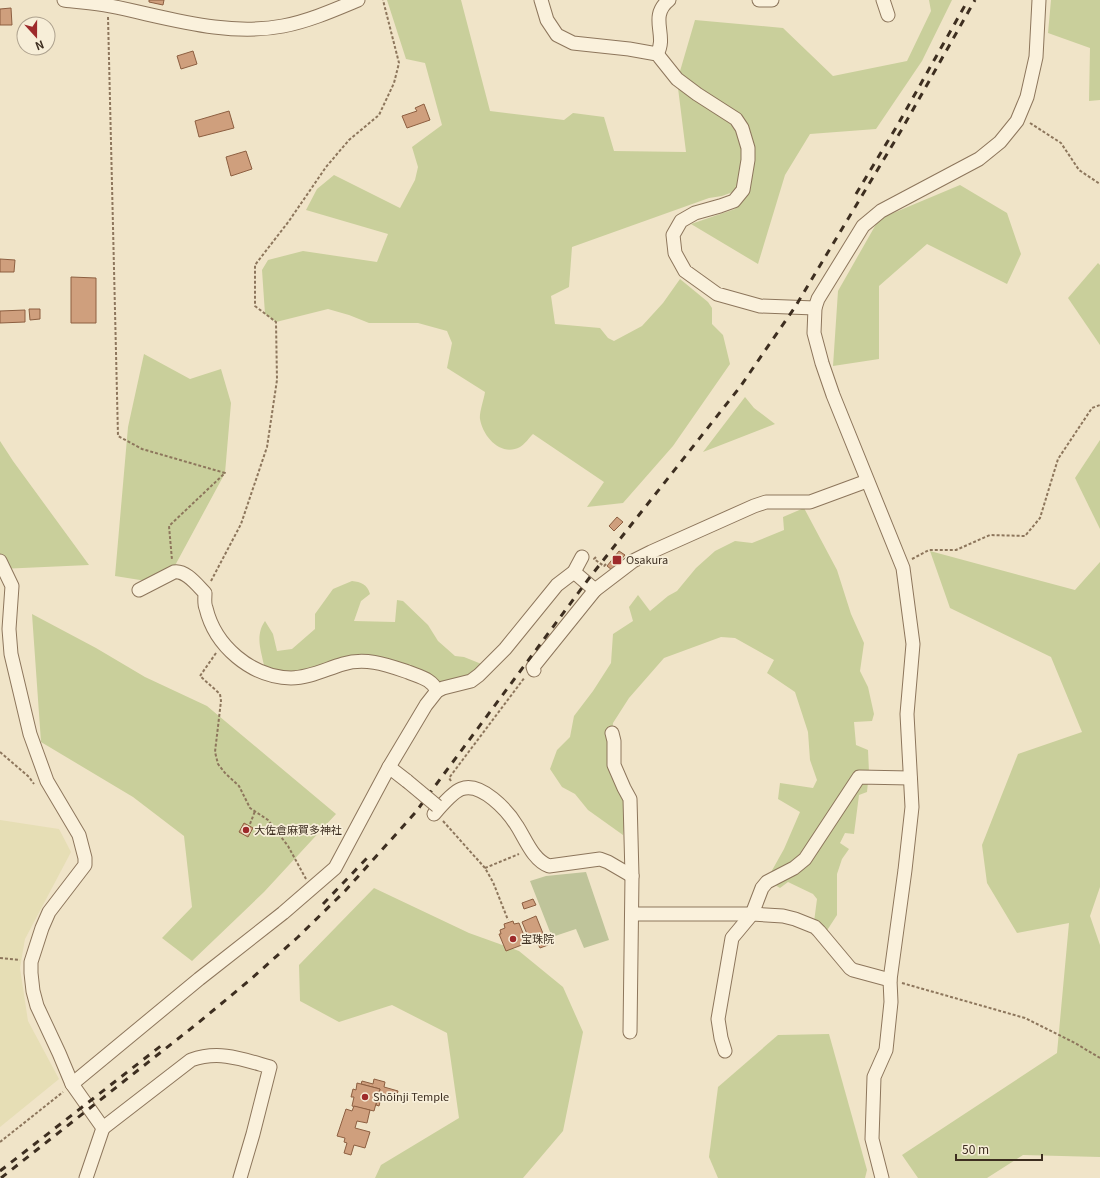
<svg xmlns="http://www.w3.org/2000/svg" width="1100" height="1178" viewBox="0 0 1100 1178" font-family="Georgia,'Noto Sans JP',serif">
  <style>
    .farmland { fill: #e6deb5 }
    .green { fill: #c9cf9b }
    .cemetery { fill: #bfc49a }
    .building { fill: #cf9f7d; stroke: #8d5f41 }
    .lines { fill: none; stroke-linecap: round; stroke-linejoin: round }
    .minor-casing { stroke: #8d765c; stroke-width: 15 }
    .path { stroke: #8d765c; stroke-width: 2; stroke-dasharray: 3 2; stroke-linecap: butt }
    .minor { stroke: #faf1dc; stroke-width: 13 }
    .rail { stroke: #3d2e20; stroke-width: 3; stroke-dasharray: 7 7; stroke-linecap: butt }
    .minor-bridge-casing { stroke: #8d765c; stroke-width: 15; stroke-linecap: butt }
    .minor-bridge { stroke: #faf1dc; stroke-width: 13 }
    .poi-dot { fill: #9e2a2b; stroke: #f7eed8; stroke-width: 1.5 }
    .labels { text-anchor: middle; stroke-width: 3.5; stroke-linejoin: round; paint-order: stroke }
    .poi-label { font-size: 11px; fill: #3d2e20; stroke: #f7eed8; text-anchor: start }
  </style>
  <rect width="100%" height="100%" fill="#f0e4c8"/>
  <path class="farmland" d="M 0,820 L 59,829 L 71,852 L 25,939 L 20,968 L 28,1021 L 59,1079 L 0,1127 Z"/>
  <g class="green">
    <path d="M 387,0 L 461,0 L 490,111 L 564,120 L 573,113 L 604,117 L 614,151 L 686,152 L 677,80 L 735,120 L 745,149 L 741,189 L 722,196 L 709,198 L 572,247 L 569,287 L 551,296 L 555,324 L 600,328 L 608,338 L 614,341 L 642,326 L 663,303 L 680,279 L 708,302 L 712,308 L 712,324 L 723,335 L 730,364 L 673,446 L 623,503 L 587,507 L 604,482 L 533,434 C 529,438 525,444 520,447 C 501,457 483,437 480,419 C 479,413 484,399 485,392 L 447,368 L 452,343 L 447,331 L 418,323 L 369,323 L 349,315 L 328,309 L 276,322 L 265,314 L 262,270 L 268,260 L 303,251 L 377,262 L 388,234 L 306,210 L 317,189 L 334,175 L 400,208 L 415,180 L 418,167 L 412,147 L 442,125 L 425,63 L 406,59 Z"/>
    <path d="M 929,0 L 952,0 L 922,61 L 876,129 L 810,134 L 785,175 L 758,264 L 691,224 L 735,209 L 746,188 L 744,127 L 678,78 L 695,20 L 783,28 L 833,76 L 907,61 L 931,11 Z"/>
    <path d="M 1051,0 L 1100,0 L 1100,100 L 1089,101 L 1090,48 L 1048,33 Z"/>
    <path d="M 960,185 L 1007,213 L 1021,254 L 1007,284 L 927,244 L 879,286 L 879,359 L 833,366 L 838,291 L 879,219 Z"/>
    <path d="M 1098,263 L 1100,265 L 1100,345 L 1068,298 Z"/>
    <path d="M 144,354 L 190,379 L 221,369 L 231,403 L 225,473 L 165,584 L 115,576 L 128,427 Z"/>
    <path d="M 745,397 L 754,408 L 775,424 L 703,452 Z"/>
    <path d="M 1100,440 L 1100,529 L 1075,478 Z"/>
    <path d="M 0,441 L 13,461 L 89,565 L 0,569 Z"/>
    <path d="M 804,508 L 837,570 L 851,614 L 864,643 L 860,671 L 868,687 L 874,714 L 872,721 L 854,722 L 856,745 L 868,750 L 869,772 L 867,792 L 859,795 L 854,834 L 845,833 L 840,843 L 849,849 L 842,859 L 837,874 L 837,915 L 826,932 L 814,922 L 817,899 L 813,894 L 788,882 L 780,888 L 770,882 L 770,874 L 784,849 L 800,812 L 778,799 L 780,783 L 813,788 L 817,780 L 810,760 L 808,732 L 795,692 L 767,673 L 774,660 L 735,638 L 721,637 L 664,658 L 629,698 L 613,723 L 611,743 L 627,800 L 623,835 L 588,810 L 575,794 L 562,787 L 550,769 L 557,750 L 570,737 L 574,716 L 593,691 L 611,663 L 613,634 L 633,621 L 629,607 L 638,595 L 650,611 L 668,596 L 677,591 L 696,568 L 715,551 L 735,541 L 752,543 L 784,530 L 783,517 Z"/>
    <path d="M 930,551 L 1075,590 L 1100,562 L 1100,887 L 1090,916 L 1100,945 L 1100,1157 L 1023,1155 L 987,1178 L 918,1178 L 902,1155 L 1057,1053 L 1069,923 L 1017,933 L 987,883 L 982,845 L 1018,754 L 1082,732 L 1051,657 L 950,608 Z"/>
    <path d="M 352,581 C 361,582 367,584 370,594 L 361,601 L 354,621 L 395,622 L 397,600 L 403,601 L 428,625 L 438,641 L 455,656 L 464,657 L 484,665 L 478,673 L 444,685 L 389,662 L 306,674 L 275,673 L 264,665 C 261,650 255,635 265,621 L 273,634 L 277,651 L 292,649 L 315,629 L 315,614 L 333,589 Z"/>
    <path d="M 32,614 L 96,648 L 145,677 L 207,706 L 336,814 L 264,892 L 192,961 L 162,938 L 192,907 L 184,836 L 133,797 L 41,742 Z"/>
    <path d="M 374,888 L 469,933 L 519,951 L 563,987 L 583,1032 L 563,1131 L 523,1178 L 375,1178 L 381,1165 L 459,1118 L 447,1033 L 392,1005 L 339,1022 L 300,1001 L 299,965 Z"/>
    <path d="M 829,1034 L 867,1170 L 865,1178 L 718,1178 L 709,1157 L 718,1087 L 778,1035 Z"/>
  </g>
  <path class="cemetery" d="M 586,872 L 609,940 L 584,948 L 576,929 L 552,937 L 530,881 L 546,876 Z"/>
  <g class="building">
    <path d="M 149,0 L 164,0 L 163,5 L 149,2 Z"/>
    <path d="M 11,8 L 12,25 L 0,25 L 0,9 Z"/>
    <path d="M 193,51 L 197,64 L 181,69 L 177,56 Z"/>
    <path d="M 424,104 L 430,120 L 407,128 L 402,116 L 417,111 L 415,108 Z"/>
    <path d="M 229,111 L 234,128 L 199,137 L 195,121 Z"/>
    <path d="M 246,151 L 252,169 L 231,176 L 226,157 Z"/>
    <path d="M 0,259 L 15,260 L 14,272 L 0,272 Z"/>
    <path d="M 71,277 L 96,278 L 96,323 L 71,323 Z"/>
    <path d="M 29,309 L 40,309 L 40,319 L 30,320 Z"/>
    <path d="M 25,310 L 25,322 L 0,323 L 0,311 Z"/>
    <path d="M 617,517 L 623,522 L 614,531 L 609,526 Z"/>
    <path d="M 619,551 L 625,555 L 612,570 L 607,566 Z"/>
    <path d="M 244,823 L 253,828 L 248,837 L 239,832 Z"/>
    <path d="M 533,899 L 536,905 L 524,909 L 522,903 Z"/>
    <path d="M 536,916 L 544,936 L 530,941 L 522,922 Z"/>
    <path d="M 513,921 L 514,924 L 519,923 L 527,943 L 506,951 L 499,934 L 501,934 L 500,930 L 505,928 L 504,924 Z"/>
    <path d="M 544,936 L 548,945 L 540,948 L 536,940 Z"/>
    <path d="M 374,1079 L 385,1082 L 384,1087 L 398,1091 L 395,1102 L 381,1098 L 379,1106 L 376,1105 L 380,1089 L 361,1084 L 362,1081 L 373,1084 Z"/>
    <path d="M 357,1083 L 380,1089 L 374,1111 L 352,1106 L 354,1097 L 351,1097 L 353,1089 L 356,1090 Z"/>
    <path d="M 354,1106 L 370,1110 L 367,1123 L 357,1121 L 355,1128 L 370,1132 L 365,1148 L 354,1145 L 351,1155 L 344,1153 L 347,1143 L 344,1142 L 345,1138 L 337,1136 L 346,1109 L 352,1111 Z"/>
  </g>
  <g class="lines">
    <defs>
      <g id="minor">
        <path d="M 64,0 C 79,2 95,3 110,6 C 166,17 225,37 283,26 C 309,21 334,10 358,0"/>
        <path d="M 541,0 L 547,20 L 557,35 L 573,43 L 629,49 L 657,54 L 677,79 L 697,94 L 736,119 L 742,128 L 748,148 L 748,160 L 743,190 L 734,201 L 720,206 L 695,213 L 681,221 L 673,235 L 675,253 L 685,271 L 717,294 L 760,306 L 815,308"/>
        <path d="M 759,0 L 772,0"/>
        <path d="M 883,0 L 888,15"/>
        <path d="M 657,54 C 668,35 648,17 669,0"/>
        <path d="M 0,561 L 12,586 L 9,629 L 11,654 L 30,734 L 47,781 L 79,835 L 85,858 L 85,865 L 49,912 L 42,928 L 31,962 L 31,973 L 33,991 L 37,1006 L 59,1053 L 72,1084 L 103,1128 L 86,1178"/>
        <path d="M 574,572 L 595,590 L 633,561 L 651,552 L 754,506 L 766,502 L 810,502 L 867,481"/>
        <path d="M 139,590 L 174,572 C 186,570 197,585 205,593 C 205,598 204,604 206,608 C 215,646 251,677 291,678 C 309,678 326,669 343,664 C 366,657 387,665 408,672 C 420,677 432,679 437,691"/>
        <path d="M 534,670 L 533,667 L 595,590"/>
        <path d="M 612,733 L 614,741 L 614,765 L 624,788 L 630,799 L 632,876 L 630,1032"/>
        <path d="M 389,767 L 407,781"/>
        <path d="M 434,814 C 440,807 453,792 461,789 C 481,781 508,811 517,826 C 526,840 533,860 549,866 L 600,859 L 608,862 L 632,876"/>
        <path d="M 632,914 L 752,914 L 783,916 L 795,919 L 815,927 L 819,931 L 850,968 L 853,970 L 890,980"/>
        <path d="M 725,1051 L 721,1038 L 718,1019 L 732,938 L 752,914 L 762,888 L 767,882 L 794,868 L 805,859 L 859,777 L 910,778"/>
        <path d="M 72,1084 L 199,979 L 283,913 L 335,868 L 389,767 L 426,705 L 437,691 L 443,688 L 471,681 L 479,675 L 505,649 L 557,585 L 574,572 L 582,557"/>
        <path d="M 103,1128 L 191,1060 C 219,1050 242,1059 270,1067 L 253,1134 L 240,1178"/>
        <path d="M 882,1178 L 872,1139 L 874,1077 L 886,1050 L 891,1002 L 890,980 L 905,870 L 912,807 L 907,714 L 913,644 L 903,568 L 833,395 L 822,363 L 814,333 L 815,308 L 818,299 L 863,226 L 881,211 L 979,159 L 1000,142 L 1017,121 L 1027,97 L 1036,57 L 1039,0"/>
      </g>
    </defs>
    <use href="#minor" class="minor-casing"/>
    <g class="path">
      <path d="M 108,17 L 118,436 L 142,449 L 225,473 L 169,526 L 172,560"/>
      <path d="M 1030,123 L 1061,143 L 1079,170 L 1100,184"/>
      <path d="M 596,557 L 594,559 L 604,566 L 606,564"/>
      <path d="M 912,559 L 929,550 L 956,550 L 990,535 L 1025,536 L 1040,518 L 1058,459 L 1092,408 L 1100,405"/>
      <path d="M 211,581 L 241,524 L 267,447 L 277,380 L 276,322 L 255,306 L 255,265 L 289,221 L 326,167 L 349,140 L 379,115 L 394,83 L 399,63 L 383,0"/>
      <path d="M 216,653 L 200,676 L 220,694 L 221,701 L 215,752 L 218,764 L 225,773 L 239,786 L 250,808 L 268,820 L 288,846 L 306,879"/>
      <path d="M 0,752 L 29,777 L 34,784"/>
      <path d="M 451,781 L 449,778 L 525,677"/>
      <path d="M 443,821 L 485,868 L 493,882 L 508,920"/>
      <path d="M 250,824 L 255,811"/>
      <path d="M 485,868 L 519,854"/>
      <path d="M 0,958 L 20,960"/>
      <path d="M 902,983 L 1025,1018 L 1075,1043 L 1100,1058"/>
      <path d="M 0,1142 L 63,1092"/>
    </g>
    <use href="#minor" class="minor"/>
    <g class="rail">
      <path d="M 856,194 L 897,126 L 968,0"/>
      <path d="M 323,904 L 368,857"/>
      <path d="M 0,1171 L 162,1045"/>
      <path d="M 1,1178 L 198,1023 L 251,979 L 298,937 L 345,891 L 415,813 L 590,577 L 740,387 L 795,307 L 902,129 L 975,0"/>
    </g>
    <defs>
      <path id="minor-bridge" d="M 407,781 L 437,806"/>
    </defs>
    <use href="#minor-bridge" class="minor-bridge-casing"/>
    <use href="#minor-bridge" class="minor-bridge"/>
  </g>
  <g class="poi-dot">
    <rect x="612" y="555" width="10" height="10" rx="2"/>
    <circle cx="246" cy="830" r="4"/>
    <circle cx="513" cy="939" r="4"/>
    <circle cx="365" cy="1097" r="4"/>
  </g>
  <g class="labels">
    <g class="poi-label">
      <text x="626" y="564">Osakura</text>
      <text x="254" y="834">大佐倉麻賀多神社</text>
      <text x="521" y="943">宝珠院</text>
      <text x="373" y="1101">Shōinji Temple</text>
    </g>
  </g>
  <g transform="translate(36 36) rotate(159)"><circle r="19" fill="#f7eed8" stroke="#ada18e"/>
  <path d="M0-3L7 15L0 10L-7 15Z" fill="#9e2a2b"/>
  <text y="-6" font-size="11" font-weight="bold" text-anchor="middle" fill="#3d2e20">N</text>
  </g>
  <path d="M956 1154v6h86v-6" fill="none" stroke="#3d2e20" stroke-width="2"/>
  <text x="962" y="1154" font-size="12" fill="#3d2e20" stroke="#f7eed8" stroke-width="3" paint-order="stroke">50 m</text>
</svg>
